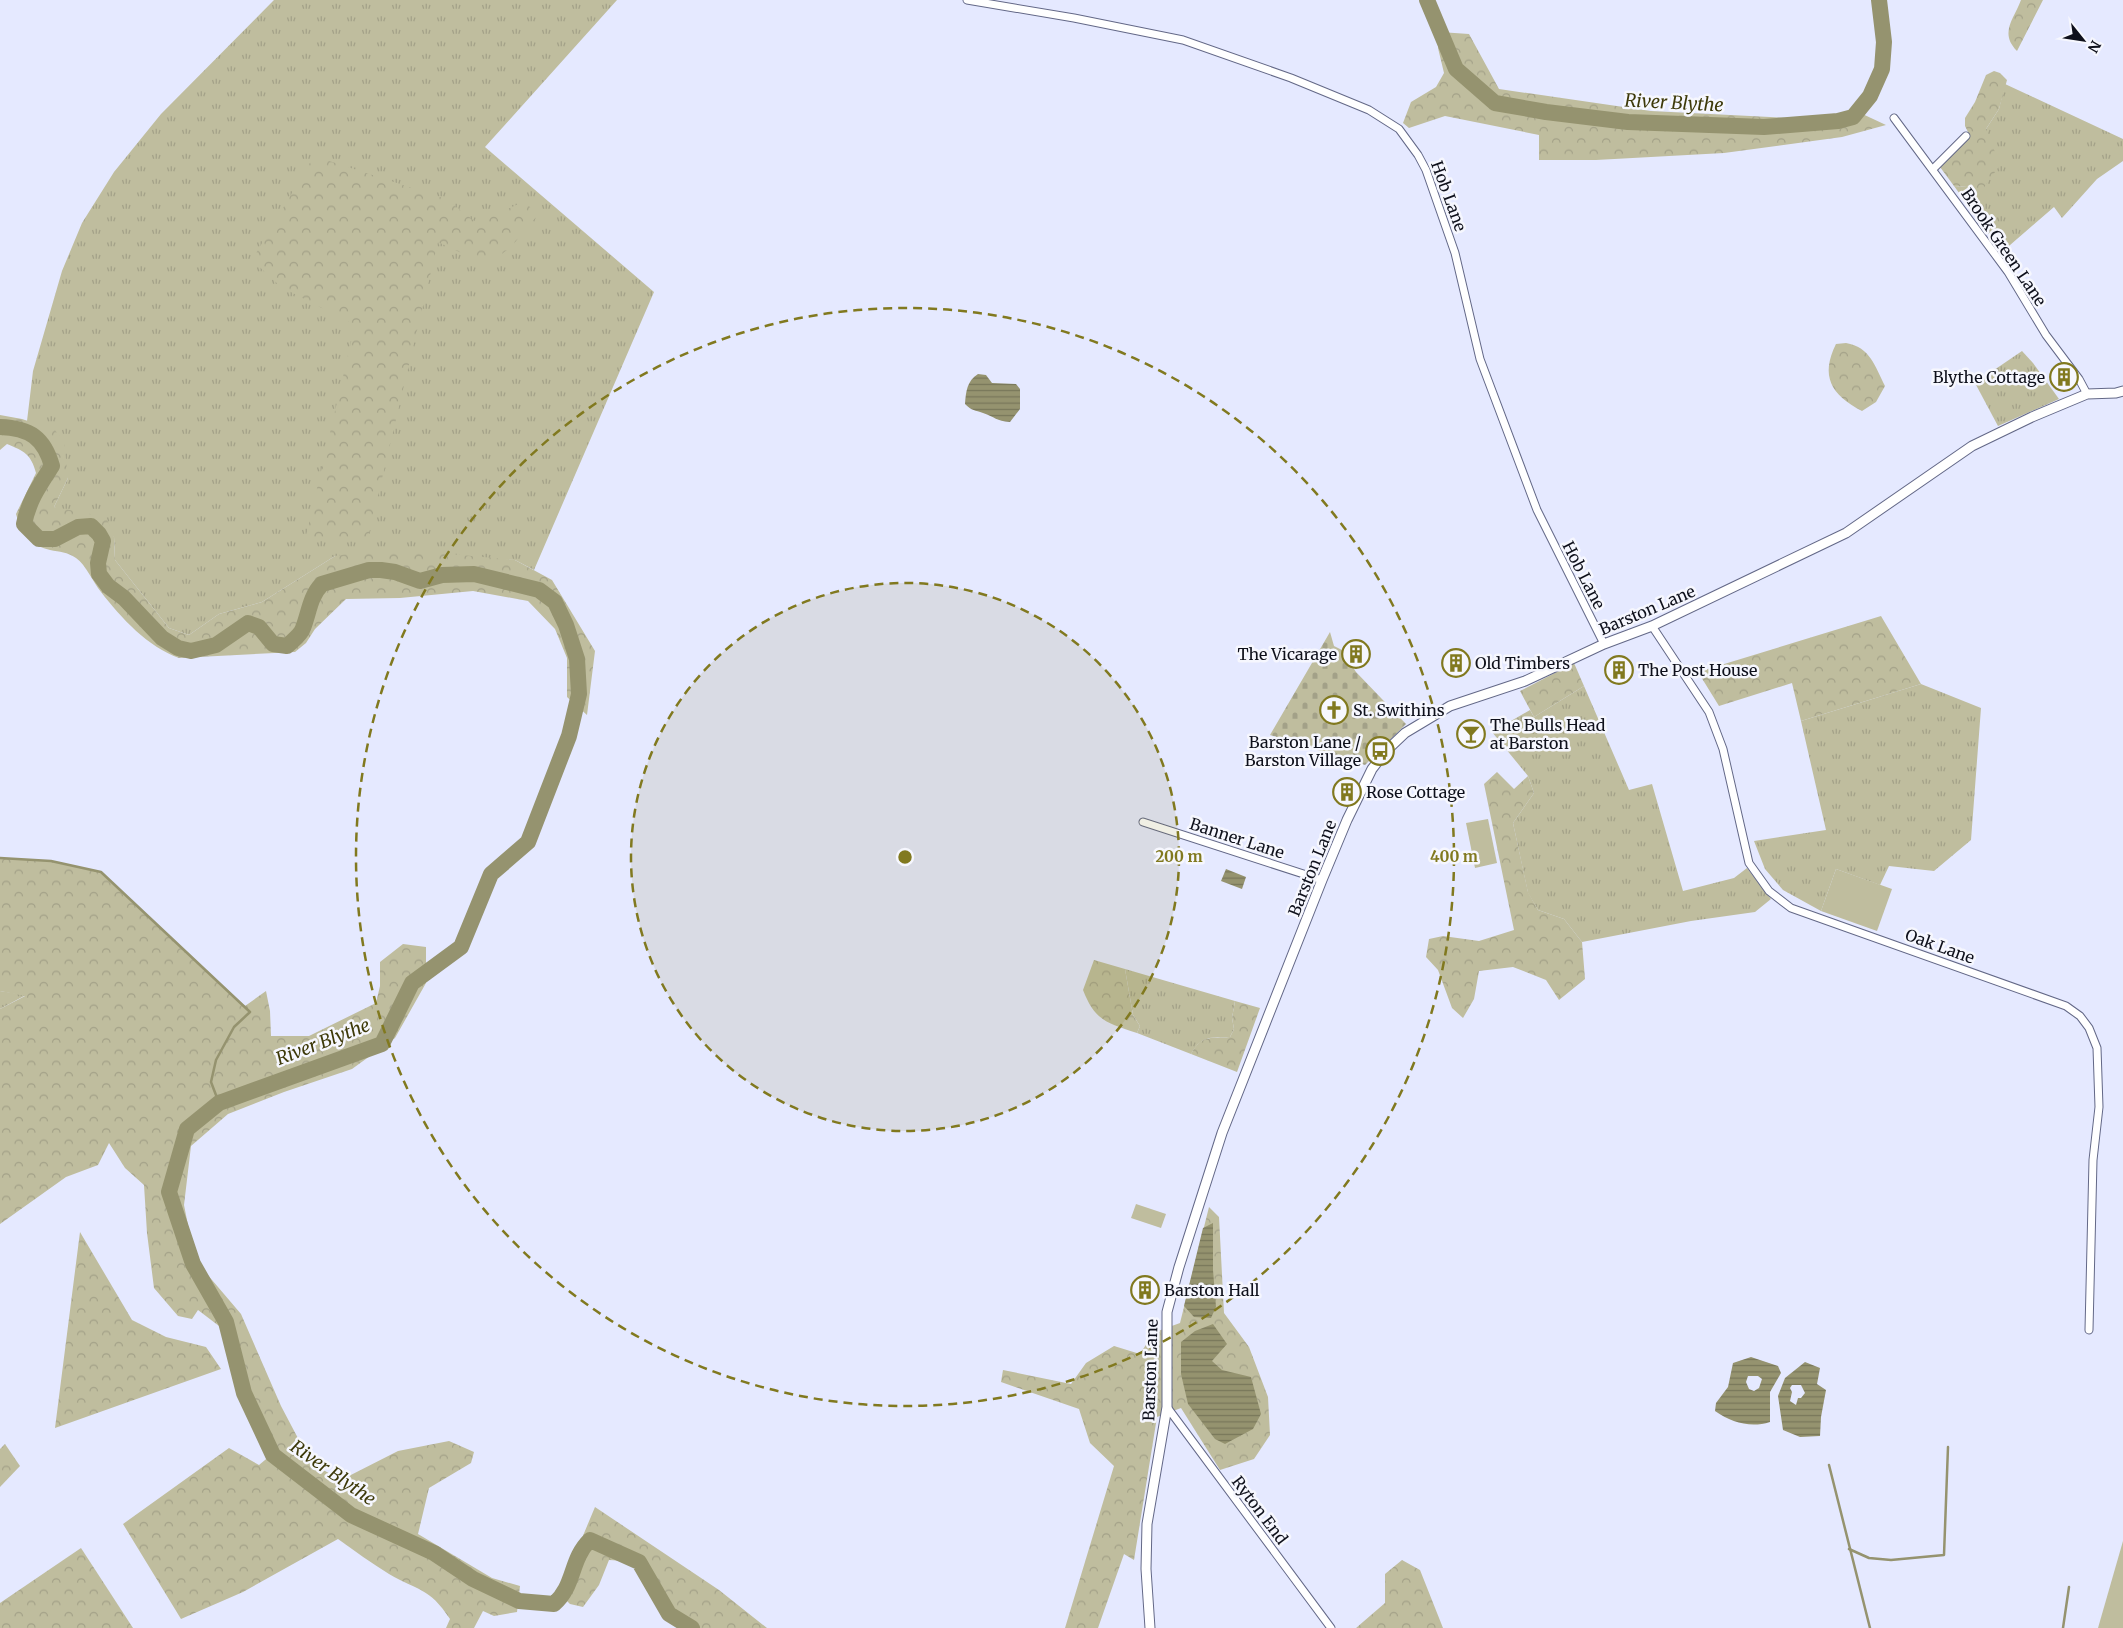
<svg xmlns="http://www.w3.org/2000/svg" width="2123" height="1628" viewBox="0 0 2123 1628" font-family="Merriweather,serif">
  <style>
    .grass { fill: url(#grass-tufts) }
    .forest { fill: url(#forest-crowns) }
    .cemetery { fill: url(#cemetery-stones) }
    .garden { fill: #bfbd9e }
    .water { fill: url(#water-rules); fill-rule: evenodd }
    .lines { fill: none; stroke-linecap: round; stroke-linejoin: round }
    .stream { stroke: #95936f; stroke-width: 2.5 }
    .river { stroke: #95936f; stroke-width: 16 }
    .minor-casing { stroke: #636887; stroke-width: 9 }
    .tertiary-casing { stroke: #636887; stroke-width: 11 }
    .minor { stroke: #fff; stroke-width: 7 }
    .tertiary { stroke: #fff; stroke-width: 9 }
    .ring { fill: none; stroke: #81791f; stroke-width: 2.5; stroke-dasharray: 9 6 }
    .labels { text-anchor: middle; stroke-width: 5; stroke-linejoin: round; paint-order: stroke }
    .street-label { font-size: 16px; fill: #0e101b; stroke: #f6f7fe }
    .poi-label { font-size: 16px; fill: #0e101b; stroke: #f6f7fe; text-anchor: start }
    .water-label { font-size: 18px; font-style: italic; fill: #3d3909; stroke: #f6f7fe }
    .centre { fill: #81791f; stroke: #f6f7fe; stroke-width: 2.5 }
    .ring-label { font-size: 15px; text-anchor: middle; font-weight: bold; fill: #81791f; stroke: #f6f7fe; stroke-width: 5; stroke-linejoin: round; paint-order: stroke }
  </style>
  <defs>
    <pattern id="grass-tufts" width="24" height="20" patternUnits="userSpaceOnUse" patternTransform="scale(1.25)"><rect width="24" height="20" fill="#bfbd9e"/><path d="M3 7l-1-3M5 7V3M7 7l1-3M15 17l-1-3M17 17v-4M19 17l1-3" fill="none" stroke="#a3a188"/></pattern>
    <pattern id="forest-crowns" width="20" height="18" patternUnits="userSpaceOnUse" patternTransform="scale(1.25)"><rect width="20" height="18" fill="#bfbd9e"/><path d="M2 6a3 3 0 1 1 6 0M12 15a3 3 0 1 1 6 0" fill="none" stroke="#a3a188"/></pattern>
    <pattern id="cemetery-stones" width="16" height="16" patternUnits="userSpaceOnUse" patternTransform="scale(1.25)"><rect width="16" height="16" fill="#bfbd9e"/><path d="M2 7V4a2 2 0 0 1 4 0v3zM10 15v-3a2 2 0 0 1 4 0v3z" fill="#a3a188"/></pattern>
    <pattern id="water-rules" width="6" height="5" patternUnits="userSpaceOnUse" patternTransform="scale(1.25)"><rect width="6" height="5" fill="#95936f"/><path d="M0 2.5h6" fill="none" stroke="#78775a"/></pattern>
  </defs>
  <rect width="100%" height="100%" fill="#e5e9ff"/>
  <g class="grass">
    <path d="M 274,0 L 617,0 L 485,147 L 654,292 L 534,570 L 515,560 L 335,556 L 262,602 L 219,614 L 189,635 L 169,628 L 115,560 L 114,537 L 54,507 L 68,478 L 27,421 L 33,371 L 62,271 L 82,223 L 114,172 L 161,114 Z"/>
    <path d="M 2005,84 L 2123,139 L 2123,161 L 2097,179 L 2062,218 L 2054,207 L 2002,252 L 1954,186 L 1967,187 L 1986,129 L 1999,109 Z"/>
    <path d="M 2022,351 L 2033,363 L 2059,399 L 1998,426 L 1975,383 Z"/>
    <path d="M 1921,684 L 1981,708 L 1971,840 L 1934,871 L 1889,866 L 1880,885 L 1836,869 L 1821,911 L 1783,890 L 1765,869 L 1754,841 L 1826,830 L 1801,721 Z"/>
    <path d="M 1584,686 L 1629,790 L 1652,784 L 1683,891 L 1734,878 L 1747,868 L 1771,899 L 1755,912 L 1691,921 L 1582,942 L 1564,919 L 1538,910 L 1528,893 L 1513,823 L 1534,793 L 1528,776 L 1492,732 L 1530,710 L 1534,717 Z"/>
    <path d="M 1125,969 L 1235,1001 L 1232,1018 L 1234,1029 L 1230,1037 C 1211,1037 1201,1036 1191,1054 L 1137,1033 L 1140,1026 L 1133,1015 Z"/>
    <path d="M 0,991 L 26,995 L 0,1009 Z"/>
  </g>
  <g class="forest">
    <path d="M 2021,0 L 2043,0 L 2017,51 C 1999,33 2014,19 2021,0 Z"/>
    <path d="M 1440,32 L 1469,34 L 1499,89 L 1651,111 L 1846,121 L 1856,111 L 1886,125 L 1842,137 L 1724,153 L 1596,160 L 1539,160 L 1539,135 L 1445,116 L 1409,128 L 1403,123 L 1411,102 L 1436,87 L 1444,73 L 1438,48 Z"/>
    <path d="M 1994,71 L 2000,73 L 2007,80 L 1999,109 L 1986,129 L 2000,165 L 1980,193 L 1967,187 L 1954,186 L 1940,167 L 1970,136 L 1965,126 L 1965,118 L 1975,102 L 1986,75 Z"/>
    <path d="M 314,156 L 446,199 L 477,223 L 525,201 L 537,216 L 511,247 L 487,265 L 438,242 L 367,542 L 305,540 L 355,325 L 281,287 L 252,260 Z"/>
    <path d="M 1846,343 C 1870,347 1875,366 1885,386 L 1876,402 L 1862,411 C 1831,395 1820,376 1836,344 Z"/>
    <path d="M 0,415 L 22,419 L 55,430 L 64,442 L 68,478 L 54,507 L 106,517 L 114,537 L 115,560 L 169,628 L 189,635 L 219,614 L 262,602 L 335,556 L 385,548 L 515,560 L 552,580 L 595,651 L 587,715 L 567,697 L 567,658 L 555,629 L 528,601 L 473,591 L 400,598 L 346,599 L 315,629 L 306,643 L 295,652 L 179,658 C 148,647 121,618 101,592 C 93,582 86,565 76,558 C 67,552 60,552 50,550 C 31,546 21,531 16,514 L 36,473 C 31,454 24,451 7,444 L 0,450 Z"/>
    <path d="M 1881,616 L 1921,684 L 1801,721 L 1792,683 L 1719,706 L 1698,672 Z"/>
    <path d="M 1574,663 L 1584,686 L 1534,717 L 1520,691 Z"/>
    <path d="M 1497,772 L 1514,789 L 1528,776 L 1534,793 L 1513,823 L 1528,892 L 1538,910 L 1564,919 L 1582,942 L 1585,979 L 1559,1000 L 1546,980 L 1513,967 L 1479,971 L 1474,999 L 1463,1018 L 1452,1008 L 1438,970 L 1426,957 L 1429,939 L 1443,936 L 1479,941 L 1514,930 L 1484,784 Z"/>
    <path d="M 0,858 L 51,861 L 101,872 L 245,1006 L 266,991 L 270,1011 L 271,1036 L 309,1036 L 376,1003 L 380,986 L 380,962 L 403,944 L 426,947 L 426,983 L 395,1038 L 352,1069 L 284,1092 L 228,1114 L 191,1146 L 184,1205 L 195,1260 L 241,1314 L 281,1406 L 311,1463 L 341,1480 L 398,1451 L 449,1441 L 474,1452 L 471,1463 L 429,1488 L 418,1534 L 492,1578 L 520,1586 L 517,1612 L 494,1616 L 483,1611 L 474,1628 L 446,1628 L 450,1619 C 429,1587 418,1591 389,1574 C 371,1563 355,1551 338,1539 L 243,1592 L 181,1619 L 123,1524 L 229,1448 L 259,1465 L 277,1450 L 219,1326 L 198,1310 L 192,1319 L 178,1316 L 154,1288 L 147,1233 L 144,1185 L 125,1168 L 109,1143 L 98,1165 L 66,1177 L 0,1224 L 0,1009 L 25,996 L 0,991 Z"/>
    <path d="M 1094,960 L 1125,969 L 1133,1015 L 1140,1026 L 1137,1033 C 1107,1023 1095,1021 1083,990 Z"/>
    <path d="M 1235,1001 L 1260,1008 L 1237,1072 L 1191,1054 C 1201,1035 1211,1038 1230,1037 L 1234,1029 L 1232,1018 Z"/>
    <path d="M 1209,1207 L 1219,1217 L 1224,1313 L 1249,1347 L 1268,1397 L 1270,1435 L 1254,1459 L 1220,1470 L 1181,1408 L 1157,1417 L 1134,1560 L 1124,1554 L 1098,1628 L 1065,1628 L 1114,1466 L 1090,1443 L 1079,1409 L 1001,1382 L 1003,1370 L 1071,1384 L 1086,1363 L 1114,1346 L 1140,1354 L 1156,1329 L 1158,1331 L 1180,1323 Z"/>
    <path d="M 80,1232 L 132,1320 L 166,1337 L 206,1347 L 221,1369 L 55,1428 Z"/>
    <path d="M 5,1444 L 20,1466 L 0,1487 L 0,1449 Z"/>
    <path d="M 595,1507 L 719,1590 L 767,1628 L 696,1628 L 686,1618 L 669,1614 L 639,1562 L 609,1560 L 599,1585 L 583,1607 L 570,1604 L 559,1593 Z"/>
    <path d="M 81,1548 L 133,1628 L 0,1628 L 0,1603 Z"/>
    <path d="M 1402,1560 L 1420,1570 L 1443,1628 L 1356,1628 L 1385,1603 L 1385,1574 Z"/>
  </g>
  <path class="cemetery" d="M 1330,632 L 1334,646 L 1342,650 L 1356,672 L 1406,724 L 1365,765 L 1270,735 Z"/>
  <g class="garden">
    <path d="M 1488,819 L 1497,863 L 1475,868 L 1466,823 Z"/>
    <path d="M 1836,869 L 1892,889 L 1877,931 L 1821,911 Z"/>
    <path d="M 1136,1204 L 1166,1214 L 1161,1228 L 1131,1218 Z"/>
    <path d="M 2123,1541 L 2123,1628 L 2098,1628 Z"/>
  </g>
  <g class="water">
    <path d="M 978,374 L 986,375 L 992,383 L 1016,384 L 1020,389 L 1020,409 L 1010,422 C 996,421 995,417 983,413 C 975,410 972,411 965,404 C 966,391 967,381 978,374 Z"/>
    <path d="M 1226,869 L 1246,877 L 1242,889 L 1221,881 Z"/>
    <path d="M 1213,1223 L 1213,1270 L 1216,1307 L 1211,1318 L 1194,1317 L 1184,1306 L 1203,1228 Z"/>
    <path d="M 1213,1324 L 1227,1344 L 1212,1361 L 1222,1370 L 1251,1377 L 1261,1414 L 1253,1429 L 1225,1444 L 1215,1439 L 1188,1404 L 1181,1374 L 1181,1342 L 1195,1331 Z"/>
    <path d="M 1751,1357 L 1778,1366 L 1781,1373 L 1770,1392 L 1770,1422 C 1751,1428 1732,1423 1715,1411 L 1716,1403 L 1728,1387 L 1733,1363 ZM 1748,1376 L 1758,1376 L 1762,1379 L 1759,1388 L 1754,1391 L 1749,1389 L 1746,1382 Z"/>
    <path d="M 1805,1362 L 1820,1368 L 1817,1384 L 1826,1390 L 1821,1417 L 1820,1436 L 1800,1437 L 1783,1430 L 1778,1396 L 1785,1378 ZM 1792,1385 L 1801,1385 L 1805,1393 L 1801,1398 L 1798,1398 L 1796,1405 L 1790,1401 L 1792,1392 L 1790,1388 Z"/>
  </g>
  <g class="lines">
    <g class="stream">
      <path d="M 0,858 L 51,861 L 101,872 L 250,1012 L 234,1027 L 216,1060 L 211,1082 L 219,1103"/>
      <path d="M 1829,1465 L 1870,1628"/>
      <path d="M 1849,1549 L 1869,1558 L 1891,1560 L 1944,1555 L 1948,1447"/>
      <path d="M 2063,1628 L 2069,1587"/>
    </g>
    <g class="river">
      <path d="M 1427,0 L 1456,69 L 1495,103 L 1546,112 L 1628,122 L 1764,127 L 1838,121 L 1853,117 L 1870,96 L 1882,69 L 1884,42 L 1879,0"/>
      <path d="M 0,427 C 30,428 44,438 52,466 C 39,486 29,500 24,524 L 39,539 L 55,539 L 78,527 L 91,526 L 99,534 L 103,541 L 98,563 L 99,574 L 108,586 L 124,598 L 162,638 L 178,648 L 191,651 L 216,645 L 248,623 L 259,627 L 273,644 L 287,646 C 292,641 301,635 303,628 C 309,613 310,596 322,584 L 369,570 L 381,570 L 395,572 L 420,581 L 442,575 L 474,574 L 539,590 L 555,602 L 566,625 L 577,659 L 579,694 L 569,736 L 528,842 L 491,874 L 461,947 L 412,983 L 382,1044 L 219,1103 L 187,1129 L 169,1192 L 193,1264 L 226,1322 L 244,1393 L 273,1455 L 351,1515 L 434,1553 L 473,1579 L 519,1601 L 554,1604 C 575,1586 570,1559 590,1540 L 639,1562 L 669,1614 L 692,1628"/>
    </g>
    <defs>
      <g id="minor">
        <path d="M 967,0 L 1074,18 L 1183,40 L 1291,78 L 1369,110 L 1399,129 L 1418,155 L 1426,170 L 1455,253 L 1480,359 L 1537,510 L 1604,644"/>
        <path d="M 1894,118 L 2008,272 L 2046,335 L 2079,379 L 2087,394"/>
        <path d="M 1933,169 L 1966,136"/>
        <path d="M 1652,626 L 1709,712 L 1723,749 L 1749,863 L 1769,891 L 1791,908 L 2066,1006 L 2080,1016 L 2089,1028 L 2097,1048 L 2099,1107 L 2093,1160 L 2089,1330"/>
        <path d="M 1143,822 L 1322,880"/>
        <path d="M 1167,1407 L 1331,1628"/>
      </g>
      <path id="tertiary" d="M 1150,1628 L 1146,1569 L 1147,1524 L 1167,1407 L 1167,1312 L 1179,1267 L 1222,1133 L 1322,880 L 1347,820 L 1372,769 L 1386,751 L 1405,733 L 1450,706 L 1525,681 L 1604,644 L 1652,626 L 1846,533 L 1972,446 L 2032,417 L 2087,394 L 2116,393 L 2123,391"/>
    </defs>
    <use href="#minor" class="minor-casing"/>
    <use href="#tertiary" class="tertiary-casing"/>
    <use href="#minor" class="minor"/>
    <use href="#tertiary" class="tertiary"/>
  </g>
  <circle cx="905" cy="857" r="274" fill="#81791f" fill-opacity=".12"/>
  <g class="ring">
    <circle cx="905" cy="857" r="274"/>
    <circle cx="905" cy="857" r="549"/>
  </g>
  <defs>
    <symbol id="building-ring" viewBox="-11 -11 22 22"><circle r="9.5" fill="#f6f7fe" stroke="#81791f" stroke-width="1.5"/><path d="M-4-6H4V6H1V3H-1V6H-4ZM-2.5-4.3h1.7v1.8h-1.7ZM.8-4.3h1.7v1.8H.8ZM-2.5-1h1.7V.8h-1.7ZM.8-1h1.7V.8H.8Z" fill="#81791f"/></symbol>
    <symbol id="church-ring" viewBox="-11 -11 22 22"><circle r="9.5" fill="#f6f7fe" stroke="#81791f" stroke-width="1.5"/><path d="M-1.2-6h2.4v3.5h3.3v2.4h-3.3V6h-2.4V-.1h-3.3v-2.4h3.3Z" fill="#81791f"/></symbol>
    <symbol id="bar-ring" viewBox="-11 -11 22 22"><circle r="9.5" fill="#f6f7fe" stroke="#81791f" stroke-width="1.5"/><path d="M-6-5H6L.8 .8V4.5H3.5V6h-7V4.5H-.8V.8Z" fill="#81791f"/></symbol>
    <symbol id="bus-ring" viewBox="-11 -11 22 22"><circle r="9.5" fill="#f6f7fe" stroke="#81791f" stroke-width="1.5"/><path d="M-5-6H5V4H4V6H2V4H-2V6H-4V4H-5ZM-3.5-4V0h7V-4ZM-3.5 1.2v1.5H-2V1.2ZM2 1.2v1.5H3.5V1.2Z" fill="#81791f"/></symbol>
  </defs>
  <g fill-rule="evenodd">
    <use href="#building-ring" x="2048" y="361" width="32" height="32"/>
    <use href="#building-ring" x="1340" y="638" width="32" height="32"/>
    <use href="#building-ring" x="1440" y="647" width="32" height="32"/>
    <use href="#building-ring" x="1603" y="654" width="32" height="32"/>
    <use href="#church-ring" x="1318" y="694" width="32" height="32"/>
    <use href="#bar-ring" x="1455" y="718" width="32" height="32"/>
    <use href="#bus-ring" x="1364" y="735" width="32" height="32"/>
    <use href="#building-ring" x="1331" y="776" width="32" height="32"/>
    <use href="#building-ring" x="1129" y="1274" width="32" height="32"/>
  </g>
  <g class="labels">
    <g class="street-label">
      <text transform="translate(1449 196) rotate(70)" y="6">Hob Lane</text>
      <text transform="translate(2004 247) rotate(56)" y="6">Brook Green Lane</text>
      <text transform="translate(1584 575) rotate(63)" y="6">Hob Lane</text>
      <text transform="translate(1647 610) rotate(-23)" y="6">Barston Lane</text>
      <text transform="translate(1237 838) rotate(18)" y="6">Banner Lane</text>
      <text transform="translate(1312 868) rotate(-68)" y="6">Barston Lane</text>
      <text transform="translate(1940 946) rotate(20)" y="6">Oak Lane</text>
      <text transform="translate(1150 1370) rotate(-88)" y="6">Barston Lane</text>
      <text transform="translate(1260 1510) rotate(53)" y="6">Ryton End</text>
    </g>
    <g class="poi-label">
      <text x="2045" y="383" text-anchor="end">Blythe Cottage</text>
      <text x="1337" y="660" text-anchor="end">The Vicarage</text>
      <text x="1475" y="669">Old Timbers</text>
      <text x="1638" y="676">The Post House</text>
      <text x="1353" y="716">St. Swithins</text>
      <text x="1490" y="731">The Bulls Head<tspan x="1490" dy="18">at Barston</tspan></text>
      <text x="1361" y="748" text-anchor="end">Barston Lane /<tspan x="1361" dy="18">Barston Village</tspan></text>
      <text x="1366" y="798">Rose Cottage</text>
      <text x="1164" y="1296">Barston Hall</text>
    </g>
    <g class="water-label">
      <text transform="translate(1674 103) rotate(3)" y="6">River Blythe</text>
      <text transform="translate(323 1042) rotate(-21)" y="6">River Blythe</text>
      <text transform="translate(333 1473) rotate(35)" y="6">River Blythe</text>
    </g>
  </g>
  <circle cx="905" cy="857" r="8" class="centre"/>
  <g class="ring-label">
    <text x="1179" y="862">200 m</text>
    <text x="1454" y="862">400 m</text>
  </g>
  <g transform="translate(2083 40) rotate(120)" stroke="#f6f7fe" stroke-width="4" paint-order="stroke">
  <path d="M0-4L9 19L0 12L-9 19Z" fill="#0e101b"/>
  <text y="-8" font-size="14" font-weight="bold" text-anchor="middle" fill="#0e101b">N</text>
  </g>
</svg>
